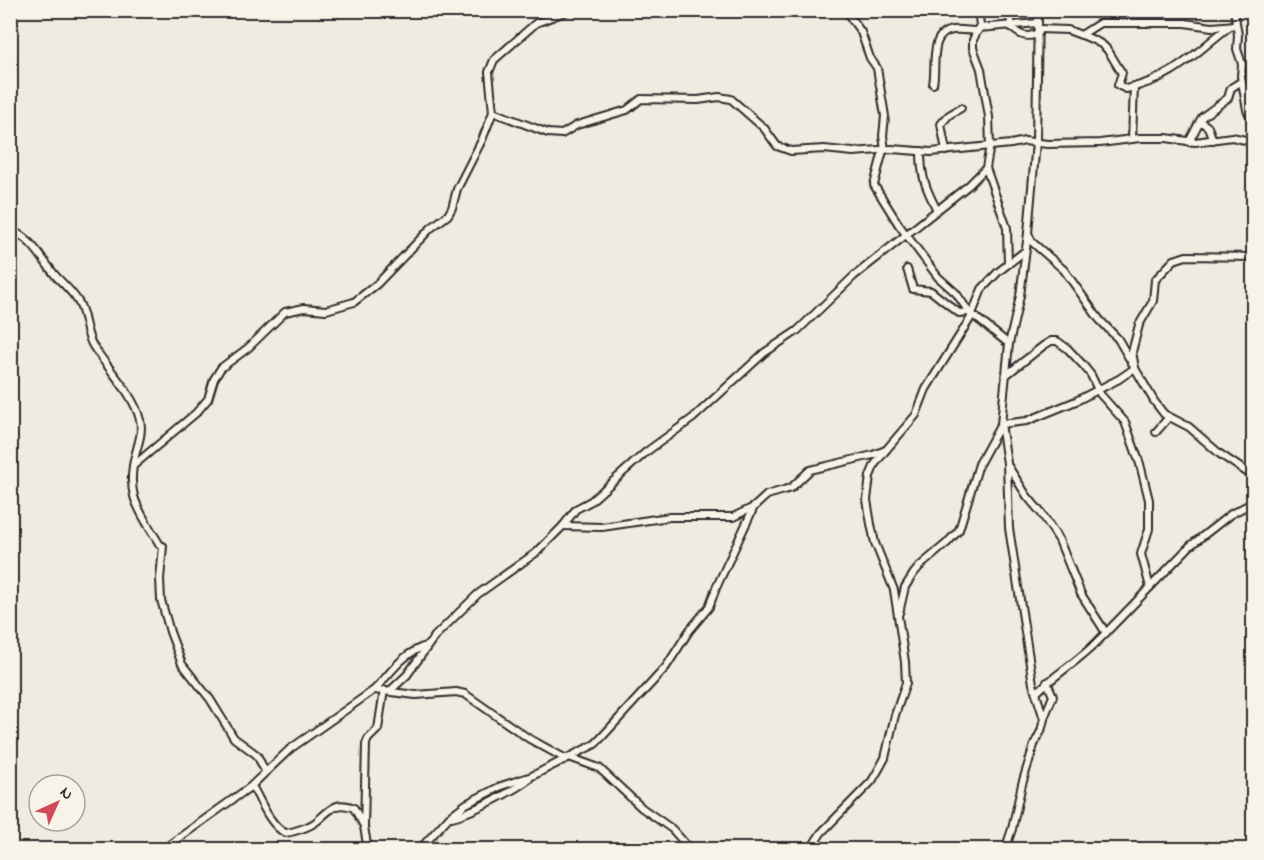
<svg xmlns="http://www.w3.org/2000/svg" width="1264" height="860" viewBox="0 0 1264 860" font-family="'Indie Flower',sans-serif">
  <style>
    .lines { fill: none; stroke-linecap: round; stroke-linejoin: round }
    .street-casing { stroke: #2b2b2b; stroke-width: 10 }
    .street { stroke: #f7f3e8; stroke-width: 6 }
  </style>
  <rect width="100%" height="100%" fill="#efebe0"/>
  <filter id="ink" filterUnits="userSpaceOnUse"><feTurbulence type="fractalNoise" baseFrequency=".0167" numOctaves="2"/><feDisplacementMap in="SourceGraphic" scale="12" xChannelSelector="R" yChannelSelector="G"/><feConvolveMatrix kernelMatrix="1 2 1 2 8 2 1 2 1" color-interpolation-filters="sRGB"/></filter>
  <g filter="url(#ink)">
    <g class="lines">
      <defs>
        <g id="street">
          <path d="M 845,10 L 861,32 L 870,58 L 877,68 L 885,116 L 883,136 L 885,150"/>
          <path d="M 978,10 L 980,25 L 973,40 L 973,48 L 981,69 L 989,117 L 990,145 L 986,168 L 1007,228 L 1008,264"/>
          <path d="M 1008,10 L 1012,26"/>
          <path d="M 1234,10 L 1238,35 L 1237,49 L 1242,64 L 1241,76 L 1247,110 L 1254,123"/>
          <path d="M 1010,26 C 1019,35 1028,40 1039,32"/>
          <path d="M 979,28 L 1038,23"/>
          <path d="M 1039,29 L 1068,30 L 1081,35 L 1100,23 L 1185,23 L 1212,27 L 1236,25"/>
          <path d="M 1082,35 C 1112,47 1105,48 1122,73 L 1118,85 L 1126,89 C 1175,78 1193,54 1230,26"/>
          <path d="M 933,84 C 937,67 928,33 953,30 C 961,29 970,31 978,31"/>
          <path d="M 493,112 L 548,133 L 562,134 L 577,125 L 627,110 L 641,99 L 698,100 L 719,97 L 731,99 L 764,128 L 777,146 L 791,151 L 824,149 L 853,152 L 892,149 L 931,152 L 1011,144 L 1025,141 L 1047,144 L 1100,143 L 1140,138 L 1166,138 L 1195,142 L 1232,137 L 1254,142"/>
          <path d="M 1200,121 L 1208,127 L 1213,140"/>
          <path d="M 1132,139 L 1134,86"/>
          <path d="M 1189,142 L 1202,117 L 1228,98 L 1231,88 L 1242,81"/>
          <path d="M 883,151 L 874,185 L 899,225 L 938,277 L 956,293 L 969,312 L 1009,344"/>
          <path d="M 921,151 C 921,176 925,187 937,210"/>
          <path d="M 946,151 L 941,124 L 949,115 L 961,108"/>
          <path d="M 10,230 C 32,238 41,258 55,275 C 63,284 73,292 79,303 C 86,316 85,333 93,346 C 108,369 134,394 140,420 C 143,432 138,444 135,456 C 125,497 140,511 160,545 L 163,546 L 160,579 L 161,600 L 170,632 L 182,664 L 210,699 L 234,738 L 257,755 L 265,771"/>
          <path d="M 1028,233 L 1032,242 L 1064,270 L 1099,319 L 1118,339 L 1154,401 L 1164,414 L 1189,427 L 1220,454 L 1254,477"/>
          <path d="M 907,269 L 913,289 L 931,291 L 959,313 L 969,312"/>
          <path d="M 1005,376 L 1043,346 L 1051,341 L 1057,341 L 1068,349 L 1083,365 L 1091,375 L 1100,394 L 1125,422 L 1140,464 L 1149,500 L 1149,529 L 1141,554 L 1150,587"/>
          <path d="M 1156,432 L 1169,417"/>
          <path d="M 133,466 L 196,413 L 208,399 L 214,379 L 221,368 L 248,348 L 285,312 L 304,308 L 326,310 L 354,302 L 377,284 L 431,228 L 448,215 L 452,208 L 457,189 L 482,140 L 493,112 L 489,72 L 494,60 L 536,23 L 570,10"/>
          <path d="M 1008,466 L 1027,496 L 1042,514 L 1059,540 L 1081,594 L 1106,633"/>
          <path d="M 563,526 L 602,527 L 669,517 L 733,517 L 754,507"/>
          <path d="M 899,613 L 905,587 L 914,573 L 920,566 L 947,543 L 959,530 L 979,464 L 1001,424 L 1027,421 L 1076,401 L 1119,379 L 1135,368 L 1132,352 L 1139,325 L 1153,301 L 1155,280 L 1174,260 L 1186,256 L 1254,257"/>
          <path d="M 374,690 C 393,671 401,654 428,645"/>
          <path d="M 391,690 L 407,675 L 435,636 L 478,594 L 537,552 L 563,526 L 576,509 L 591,501 L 646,452 L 693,418 L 764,353 L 797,331 L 854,276 L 969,185 L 986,168"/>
          <path d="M 1037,692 C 1056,674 1078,661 1096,643 L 1190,546 L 1231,514 L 1254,502"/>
          <path d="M 1044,718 L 1053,696 L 1047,682"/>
          <path d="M 569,757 L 599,768 L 642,808 L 672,829 L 691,850"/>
          <path d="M 252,786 C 261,801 269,824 285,833 C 294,832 310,827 317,821 C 330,810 336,800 354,808 L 364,826"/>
          <path d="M 452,817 C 473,812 512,792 529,779"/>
          <path d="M 162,850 L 250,787 L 290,749 L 374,690 L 416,695 L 456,692 L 465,694 L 528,738 L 566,759"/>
          <path d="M 368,850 L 364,827 L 366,744 L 368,739 L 378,729 L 384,690"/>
          <path d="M 419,850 L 449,817 L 466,804 L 501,786 L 532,776 L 595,744 L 601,738 L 666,667 L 689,631 L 709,607 L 716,588 L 754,507 L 767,495 L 791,488 L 810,470 L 873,455 L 886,450"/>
          <path d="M 810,850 L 821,833 L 872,781 L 879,769 L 885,758 L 895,715 L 906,683 L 905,662 L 894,590 L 875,543 L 871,524 L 867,500 L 870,476 L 875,464 L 886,450 L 916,415 L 926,389 L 970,319 L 982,289 L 998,272 L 1025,251"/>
          <path d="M 1005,850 L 1012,829 L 1022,784 L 1034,745 L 1041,731 L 1044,719 L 1033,684 L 1009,528 L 1007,463 L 1001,424 L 1009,344 L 1020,296 L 1028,233 L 1036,142 L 1038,10"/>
        </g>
      </defs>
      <use href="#street" class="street-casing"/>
      <use href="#street" class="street"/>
    </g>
  </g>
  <rect width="1264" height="860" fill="none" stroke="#f7f3e8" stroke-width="36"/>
  <rect x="18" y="18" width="1228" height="824" fill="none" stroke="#2b2b2b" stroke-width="2" filter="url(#ink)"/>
  <g transform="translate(57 803) rotate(45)"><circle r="28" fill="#f7f3e8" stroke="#a5a39c" stroke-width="1.5"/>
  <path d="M0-4.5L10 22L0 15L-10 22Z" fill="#d1495b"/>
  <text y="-9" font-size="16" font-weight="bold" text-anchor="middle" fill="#2b2b2b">N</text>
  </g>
</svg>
